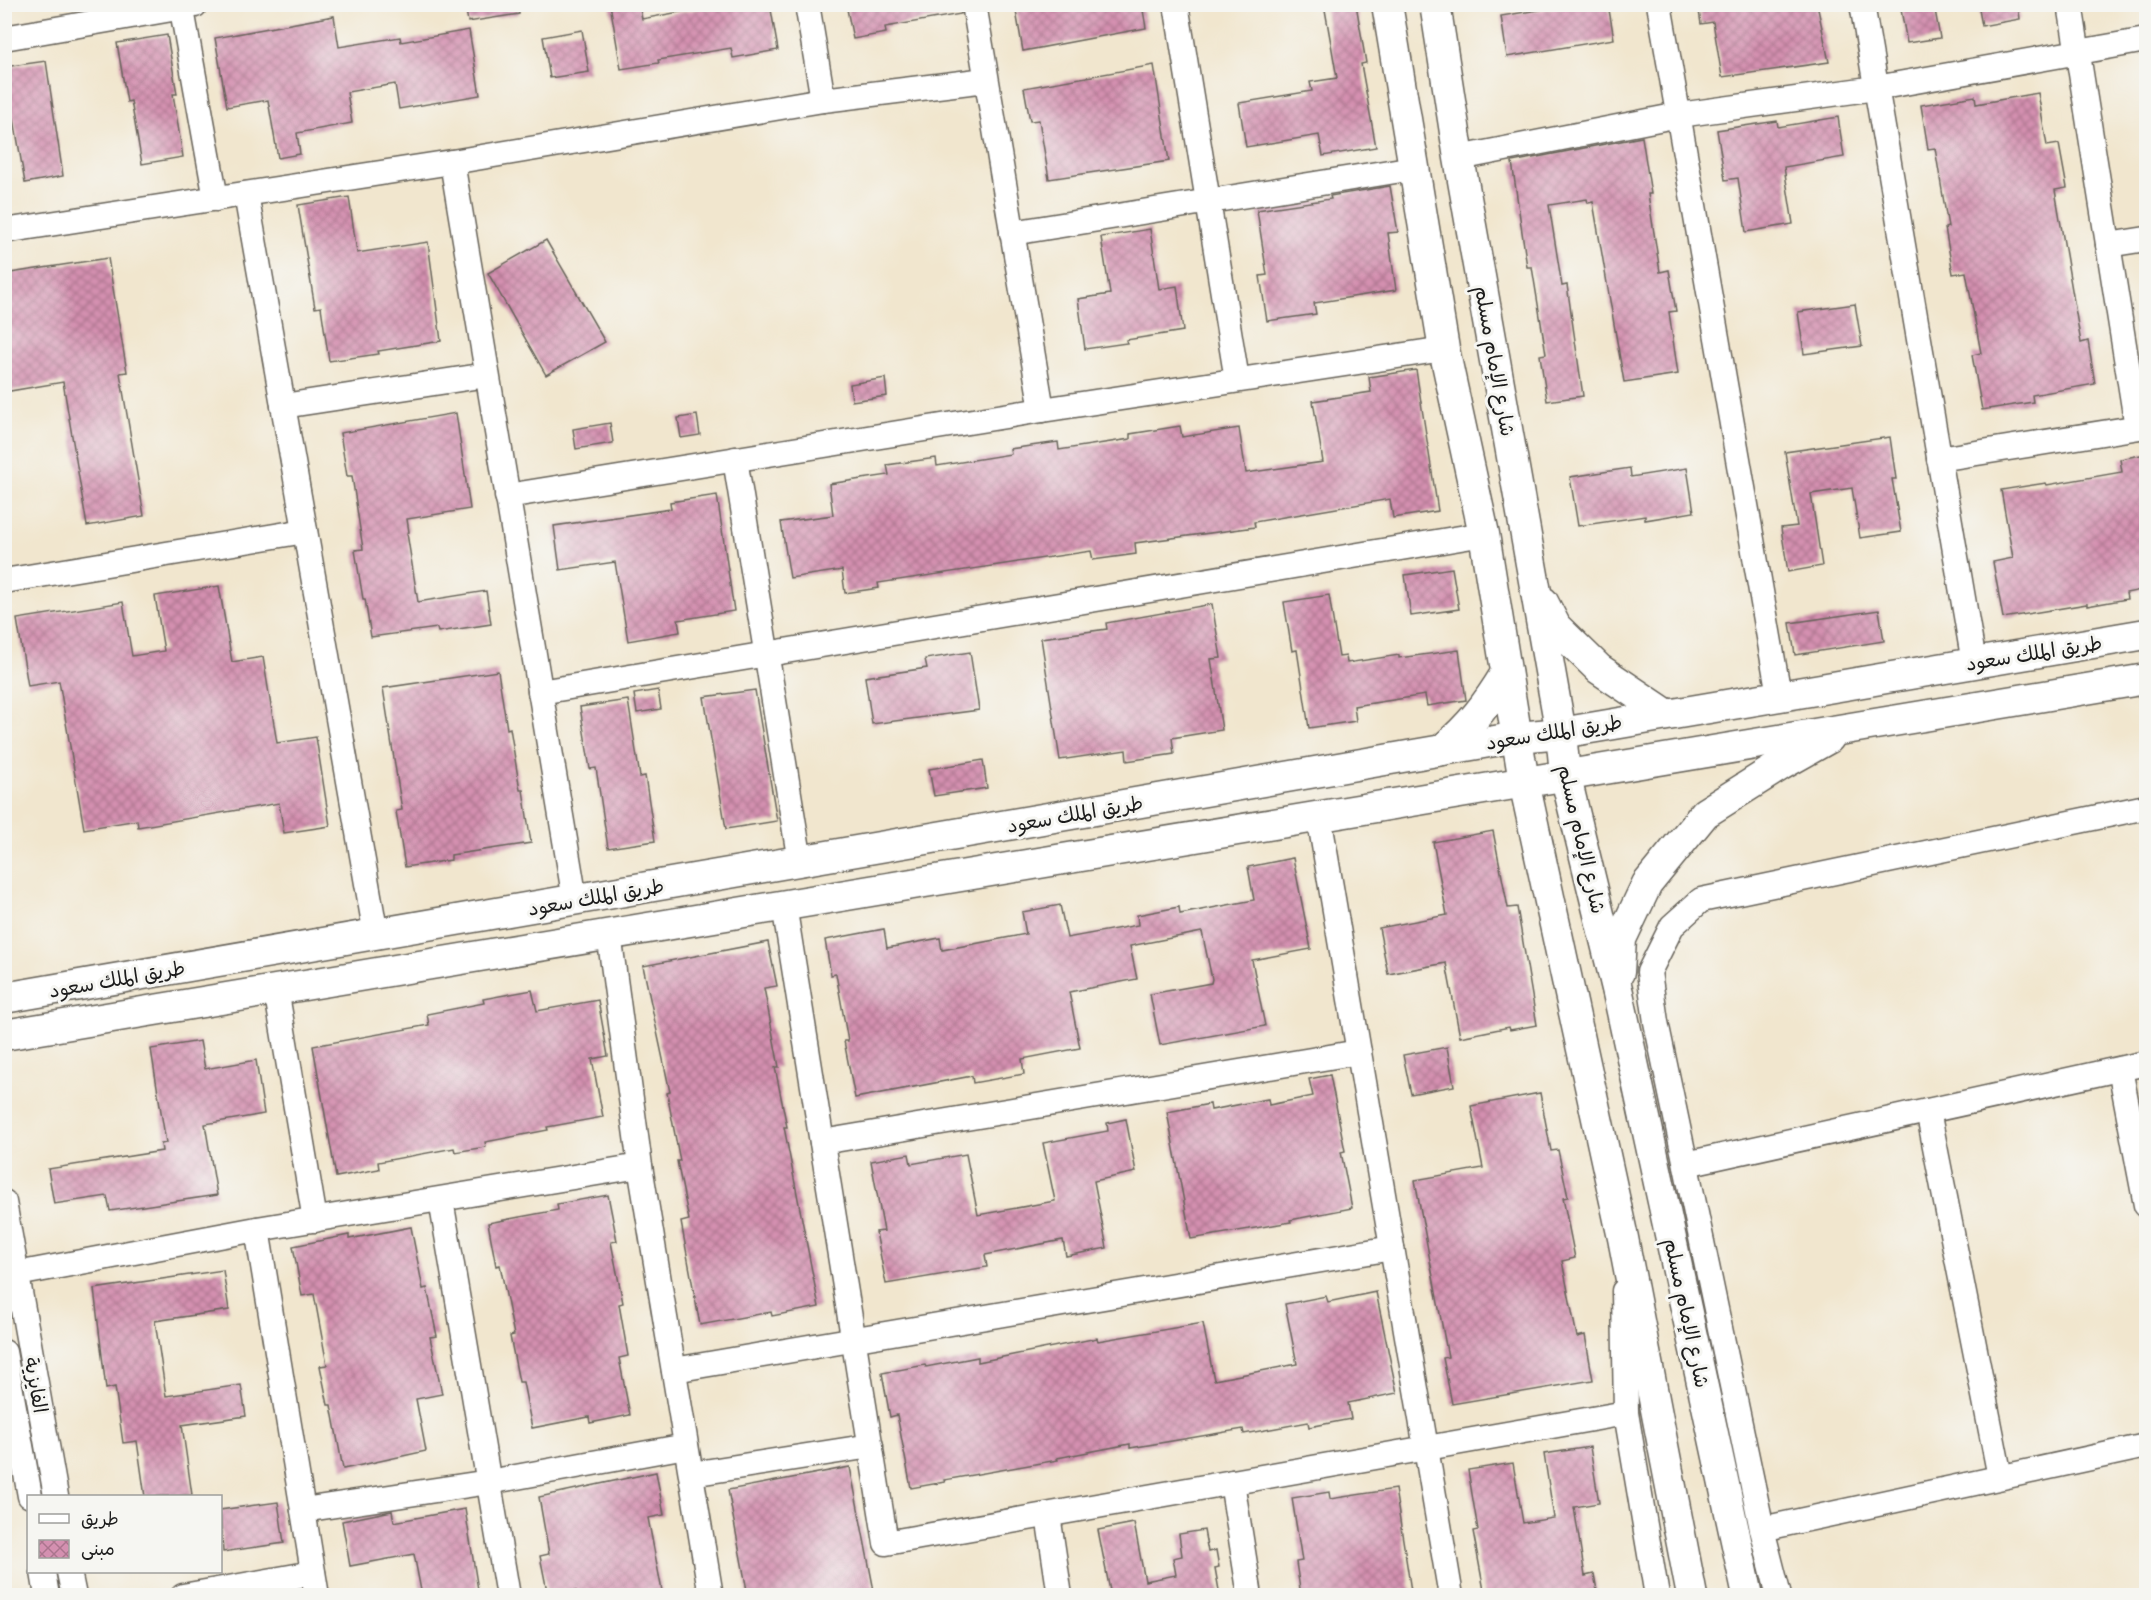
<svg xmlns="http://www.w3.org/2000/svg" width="2151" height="1600" viewBox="0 0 2151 1600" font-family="Sriracha,'Playpen Sans Arabic',sans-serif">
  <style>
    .building { fill: url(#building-cross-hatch) }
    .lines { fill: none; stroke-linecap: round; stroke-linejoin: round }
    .minor-casing { stroke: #67635a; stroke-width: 27 }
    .major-casing { stroke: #67635a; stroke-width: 33 }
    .minor { stroke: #fff; stroke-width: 24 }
    .major { stroke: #fff; stroke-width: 30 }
    .labels { text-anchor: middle; stroke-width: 6; stroke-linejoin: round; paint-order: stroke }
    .street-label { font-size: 20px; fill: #1c1c1c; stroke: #f6f6f2 }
  </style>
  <defs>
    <pattern id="building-cross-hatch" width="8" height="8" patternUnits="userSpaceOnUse" patternTransform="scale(1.5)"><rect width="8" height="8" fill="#d490b0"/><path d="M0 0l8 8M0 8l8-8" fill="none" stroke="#ab758e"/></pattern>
  </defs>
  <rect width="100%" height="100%" fill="#f6f6f2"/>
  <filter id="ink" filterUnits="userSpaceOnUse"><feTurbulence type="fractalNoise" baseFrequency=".0167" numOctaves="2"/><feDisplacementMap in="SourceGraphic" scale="12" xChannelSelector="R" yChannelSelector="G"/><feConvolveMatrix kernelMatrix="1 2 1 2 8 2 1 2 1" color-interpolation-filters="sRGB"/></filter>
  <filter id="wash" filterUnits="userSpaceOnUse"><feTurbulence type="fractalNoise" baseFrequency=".008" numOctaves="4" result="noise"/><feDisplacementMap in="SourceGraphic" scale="24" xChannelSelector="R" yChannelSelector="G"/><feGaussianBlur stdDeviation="1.35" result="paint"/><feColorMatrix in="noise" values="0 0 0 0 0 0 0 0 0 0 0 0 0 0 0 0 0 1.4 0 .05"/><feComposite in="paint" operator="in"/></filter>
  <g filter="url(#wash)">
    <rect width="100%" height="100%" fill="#f1e6ce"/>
    <g id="blocks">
      <g class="building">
        <path d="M 465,4 L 518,4 L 519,14 L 468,22 Z"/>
        <path d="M 610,4 L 639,4 L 642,19 L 707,7 L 707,9 L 734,4 L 770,4 L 778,50 L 733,58 L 731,48 L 658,60 L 659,63 L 621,69 Z"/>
        <path d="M 846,4 L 960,4 L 961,14 L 885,27 L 886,33 L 853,39 Z"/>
        <path d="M 1054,4 L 1142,4 L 1146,28 L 1023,51 L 1016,11 Z"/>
        <path d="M 1324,4 L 1356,4 L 1366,63 L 1361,64 L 1376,147 L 1323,156 L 1319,135 L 1246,147 L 1239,103 L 1312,91 L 1310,82 L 1337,78 Z"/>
        <path d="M 1575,4 L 1608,4 L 1614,39 L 1507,57 L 1501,16 Z"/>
        <path d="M 1698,4 L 1817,4 L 1829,62 L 1722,77 L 1713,22 L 1701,24 Z"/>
        <path d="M 1900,4 L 1934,4 L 1940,38 L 1907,43 Z"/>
        <path d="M 1978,4 L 2018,4 L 2020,19 L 1982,26 Z"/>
        <path d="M 334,16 L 339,47 L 400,37 L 401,42 L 469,30 L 480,95 L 399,109 L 395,84 L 347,92 L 352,123 L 297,133 L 300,154 L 278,158 L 268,100 L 227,107 L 215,38 Z"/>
        <path d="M 582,30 L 589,72 L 550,78 L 543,37 Z"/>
        <path d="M 167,35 L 177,94 L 173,94 L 183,157 L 142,164 L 131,101 L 127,102 L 117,43 Z"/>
        <path d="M 46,61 L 63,176 L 25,183 L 14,119 L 4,120 L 4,67 Z"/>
        <path d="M 1154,65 L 1169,161 L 1049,179 L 1039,120 L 1030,121 L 1024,88 Z"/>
        <path d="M 2038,93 L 2047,146 L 2059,144 L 2067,188 L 2055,190 L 2081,343 L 2088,341 L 2095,384 L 2032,395 L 2033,402 L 1982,410 L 1972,355 L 1981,353 L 1966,272 L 1953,274 L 1945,228 L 1948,227 L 1935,148 L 1928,149 L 1921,105 L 1975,96 L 1976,104 Z"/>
        <path d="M 1838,117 L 1844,157 L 1784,167 L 1793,224 L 1746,232 L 1738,178 L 1725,180 L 1717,130 L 1777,121 L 1778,127 Z"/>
        <path d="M 1642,137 L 1651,194 L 1648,194 L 1660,272 L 1669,270 L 1676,311 L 1669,312 L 1678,374 L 1624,382 L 1593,202 L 1588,203 L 1587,199 L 1549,205 L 1562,286 L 1567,285 L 1583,396 L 1547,401 L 1540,355 L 1546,354 L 1532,267 L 1527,267 L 1512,162 Z"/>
        <path d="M 1390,186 L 1398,232 L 1388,233 L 1396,290 L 1314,303 L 1316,314 L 1267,321 L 1260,276 L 1267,275 L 1257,210 L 1331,199 L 1330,196 Z"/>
        <path d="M 349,197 L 357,253 L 428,242 L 441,341 L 378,351 L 379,354 L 329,361 L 321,307 L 315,308 L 298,205 Z"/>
        <path d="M 1150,229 L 1159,289 L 1177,286 L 1183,331 L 1126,340 L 1127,343 L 1085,349 L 1078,299 L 1110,294 L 1101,237 Z"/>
        <path d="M 546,240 L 605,342 L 546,375 L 488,273 Z"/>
        <path d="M 108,258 L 127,372 L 120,373 L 144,516 L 87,526 L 63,382 L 4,392 L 4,274 Z"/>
        <path d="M 1855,304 L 1862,346 L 1804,354 L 1798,312 Z"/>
        <path d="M 1416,370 L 1438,511 L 1393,518 L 1390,499 L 1254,522 L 1255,527 L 1135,543 L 1136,554 L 1093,560 L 1091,551 L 878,583 L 879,588 L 845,593 L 842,570 L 790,578 L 781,522 L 833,515 L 829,484 L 889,475 L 887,465 L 936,458 L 937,466 L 1011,454 L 1010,449 L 1058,442 L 1059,450 L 1130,439 L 1130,434 L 1180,426 L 1182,437 L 1239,428 L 1246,473 L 1323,462 L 1313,401 L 1371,392 L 1369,377 Z"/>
        <path d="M 885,378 L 887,396 L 852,401 L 850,384 Z"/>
        <path d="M 456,413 L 470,509 L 407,519 L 409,532 L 407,533 L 418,602 L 486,591 L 491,624 L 438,632 L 437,628 L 371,637 L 365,599 L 363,599 L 355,550 L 363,549 L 352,476 L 347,476 L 340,433 Z"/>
        <path d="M 697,415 L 700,435 L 681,438 L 678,418 Z"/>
        <path d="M 610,423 L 613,443 L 576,449 L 573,429 Z"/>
        <path d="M 1890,437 L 1896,479 L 1892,479 L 1901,532 L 1860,538 L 1852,488 L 1811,494 L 1822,566 L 1788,572 L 1781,528 L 1797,526 L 1785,452 Z"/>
        <path d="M 2146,454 L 2146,589 L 2126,593 L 2127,599 L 2087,606 L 2087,604 L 2003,618 L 1993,562 L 2013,558 L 2001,490 L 2046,483 L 2047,485 L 2122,472 L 2120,459 Z"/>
        <path d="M 1630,468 L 1631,477 L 1687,468 L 1694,512 L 1645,520 L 1645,516 L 1578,526 L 1570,477 Z"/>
        <path d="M 717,495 L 734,611 L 678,620 L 680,632 L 628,641 L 615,562 L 560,570 L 554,526 L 671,509 L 670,502 Z"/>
        <path d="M 1452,568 L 1459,609 L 1411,616 L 1405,575 Z"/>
        <path d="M 219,586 L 232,662 L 263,657 L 277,743 L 316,737 L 330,826 L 284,833 L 279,803 L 138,827 L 137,820 L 84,829 L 59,681 L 28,686 L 17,619 L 123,602 L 132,656 L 164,651 L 155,596 Z"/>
        <path d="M 1329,595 L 1339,657 L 1346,656 L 1347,663 L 1399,655 L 1399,658 L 1459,650 L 1466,700 L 1427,706 L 1425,695 L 1354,706 L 1356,721 L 1309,728 L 1297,650 L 1292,651 L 1284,602 Z"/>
        <path d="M 1212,604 L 1221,658 L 1211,659 L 1222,730 L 1172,738 L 1174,754 L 1127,761 L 1126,750 L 1060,760 L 1041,638 L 1107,629 L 1106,623 Z"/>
        <path d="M 1879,610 L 1884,641 L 1795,655 L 1790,623 Z"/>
        <path d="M 970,652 L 979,710 L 872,724 L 865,677 L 927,668 L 925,659 Z"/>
        <path d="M 498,671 L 507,729 L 510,728 L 520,790 L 523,790 L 531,843 L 451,855 L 451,860 L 405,867 L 396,811 L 402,810 L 383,688 Z"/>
        <path d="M 658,690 L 661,709 L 637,713 L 634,694 Z"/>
        <path d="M 755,690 L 777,821 L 726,829 L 704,697 Z"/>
        <path d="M 628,700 L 640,777 L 645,776 L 655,841 L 608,848 L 596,768 L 590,769 L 580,707 Z"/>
        <path d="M 983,760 L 987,788 L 934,796 L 929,769 Z"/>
        <path d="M 1493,831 L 1508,908 L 1517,907 L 1537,1025 L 1510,1030 L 1509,1027 L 1460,1037 L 1446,963 L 1388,974 L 1379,928 L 1447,915 L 1433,842 Z"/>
        <path d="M 1293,858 L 1311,949 L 1252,960 L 1265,1026 L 1160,1045 L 1150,994 L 1211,983 L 1212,979 L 1202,932 L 1130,946 L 1137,979 L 1069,992 L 1080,1048 L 1022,1059 L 1024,1074 L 973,1083 L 972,1076 L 855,1098 L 844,1041 L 848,1041 L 836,974 L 831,975 L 825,940 L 884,929 L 887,948 L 940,938 L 942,950 L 1026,934 L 1022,912 L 1060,905 L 1067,938 L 1138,925 L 1137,915 L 1179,907 L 1180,914 L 1254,900 L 1248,867 Z"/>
        <path d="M 768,942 L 777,986 L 764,988 L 779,1067 L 775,1067 L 787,1127 L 784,1127 L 819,1307 L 772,1316 L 771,1312 L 700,1325 L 681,1222 L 689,1220 L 677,1161 L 680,1161 L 667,1093 L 670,1092 L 643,966 Z"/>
        <path d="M 532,990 L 537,1011 L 598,1000 L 608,1056 L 592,1059 L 603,1117 L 547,1127 L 548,1130 L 485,1142 L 486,1147 L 455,1152 L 454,1148 L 378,1162 L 379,1169 L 336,1177 L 313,1046 L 429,1025 L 427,1014 L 484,1003 L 483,999 Z"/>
        <path d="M 200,1041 L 205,1069 L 256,1060 L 264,1114 L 205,1124 L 217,1195 L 110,1211 L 107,1196 L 54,1204 L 48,1169 L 162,1151 L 161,1144 L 166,1143 L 151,1049 Z"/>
        <path d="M 1447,1047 L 1454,1086 L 1411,1094 L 1403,1055 Z"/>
        <path d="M 1330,1075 L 1345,1151 L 1341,1152 L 1352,1208 L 1290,1220 L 1291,1222 L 1191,1239 L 1167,1112 L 1210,1104 L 1211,1110 L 1268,1099 L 1269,1105 L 1313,1096 L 1309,1079 Z"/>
        <path d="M 1540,1093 L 1551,1151 L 1558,1150 L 1568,1197 L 1563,1198 L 1575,1258 L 1562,1261 L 1577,1337 L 1585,1335 L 1593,1380 L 1452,1404 L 1443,1358 L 1448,1357 L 1415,1180 L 1483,1168 L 1471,1106 Z"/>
        <path d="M 1126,1119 L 1136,1172 L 1094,1181 L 1107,1248 L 1066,1256 L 1063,1240 L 985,1255 L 987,1267 L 886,1284 L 876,1232 L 884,1231 L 871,1161 L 909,1154 L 911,1164 L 966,1154 L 978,1215 L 1055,1201 L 1043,1143 L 1108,1131 L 1107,1123 Z"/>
        <path d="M 608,1195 L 617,1241 L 611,1242 L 623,1303 L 619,1304 L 628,1356 L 619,1358 L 630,1415 L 590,1423 L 589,1417 L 532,1428 L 523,1382 L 519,1382 L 510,1336 L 514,1335 L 500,1265 L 496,1266 L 488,1223 L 558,1210 L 557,1204 Z"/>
        <path d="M 411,1227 L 423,1289 L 427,1288 L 437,1336 L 430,1337 L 442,1394 L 416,1399 L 426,1451 L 343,1469 L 331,1405 L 328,1405 L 320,1366 L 327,1365 L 314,1294 L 302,1296 L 293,1246 L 349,1235 L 349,1239 Z"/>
        <path d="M 223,1270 L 229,1310 L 155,1321 L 166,1396 L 241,1385 L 246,1416 L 182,1425 L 192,1495 L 145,1497 L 137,1441 L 123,1443 L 115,1387 L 106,1389 L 94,1289 Z"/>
        <path d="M 1376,1292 L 1397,1393 L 1348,1403 L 1351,1419 L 1309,1427 L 1308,1422 L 1244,1434 L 1243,1429 L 1130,1448 L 1130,1444 L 1057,1458 L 1058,1460 L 944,1480 L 945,1482 L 911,1488 L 897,1415 L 890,1417 L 882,1373 L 925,1365 L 926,1367 L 978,1357 L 978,1362 L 1097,1338 L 1098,1341 L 1203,1323 L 1214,1380 L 1297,1364 L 1285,1304 L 1326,1296 L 1328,1302 Z"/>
        <path d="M 1590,1447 L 1599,1503 L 1574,1507 L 1585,1576 L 1594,1574 L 1598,1596 L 1485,1596 L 1473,1531 L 1478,1530 L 1468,1470 L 1513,1463 L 1523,1523 L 1554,1518 L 1544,1454 Z"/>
        <path d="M 850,1467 L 875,1596 L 748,1596 L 728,1490 Z"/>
        <path d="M 656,1472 L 664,1515 L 648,1518 L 663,1596 L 576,1596 L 576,1591 L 548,1596 L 540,1556 L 549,1554 L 539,1497 Z"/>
        <path d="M 1395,1489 L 1411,1591 L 1385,1596 L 1301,1596 L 1296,1562 L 1302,1561 L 1292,1498 L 1329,1492 L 1330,1499 Z"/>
        <path d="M 278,1502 L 284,1543 L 223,1552 L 220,1510 Z"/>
        <path d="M 465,1509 L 479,1596 L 422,1596 L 414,1554 L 350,1566 L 342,1521 L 392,1511 L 394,1522 Z"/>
        <path d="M 1134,1523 L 1145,1581 L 1176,1575 L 1173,1558 L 1182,1556 L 1179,1534 L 1204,1530 L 1208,1552 L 1216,1550 L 1219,1567 L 1215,1568 L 1220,1596 L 1111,1596 L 1098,1530 Z"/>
      </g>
    </g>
  </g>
  <g filter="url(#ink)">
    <use href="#blocks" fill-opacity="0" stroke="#67635a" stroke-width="1.5"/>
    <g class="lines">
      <defs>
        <g id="minor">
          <path d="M 181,4 L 216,199"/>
          <path d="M 807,4 L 823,100"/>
          <path d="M 974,4 L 1042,410"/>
          <path d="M 1176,4 L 1237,380"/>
          <path d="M 1659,4 L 1779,695"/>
          <path d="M 1862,4 L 1974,663"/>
          <path d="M 2070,4 L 2137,427"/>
          <path d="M 4,38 L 195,5"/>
          <path d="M 1459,158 L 1679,115 L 1876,88 L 2146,40"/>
          <path d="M 452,162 L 575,900"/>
          <path d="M 246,194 L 376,935"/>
          <path d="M 4,231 L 452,162 L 823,100 L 986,80"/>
          <path d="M 1012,233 L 1414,168"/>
          <path d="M 2108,245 L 2146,239"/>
          <path d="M 283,406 L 487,375"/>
          <path d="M 735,459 L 800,862"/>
          <path d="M 1939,459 L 2146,426"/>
          <path d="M 507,496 L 1042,410 L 1444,349"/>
          <path d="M 4,581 L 305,531"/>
          <path d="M 540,692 L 1484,534"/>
          <path d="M 1319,816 L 1451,1596"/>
          <path d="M 784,905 L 886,1543 L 1626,1413"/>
          <path d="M 609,934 L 640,1166 L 711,1596"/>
          <path d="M 276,989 L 315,1220"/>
          <path d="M 2120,1069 L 2146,1205"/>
          <path d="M 1928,1111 L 2000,1477"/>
          <path d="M 822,1142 L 1359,1052"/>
          <path d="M 1686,1164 L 2146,1063"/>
          <path d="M 441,1200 L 508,1596"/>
          <path d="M 4,1202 L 56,1496"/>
          <path d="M 257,1229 L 317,1596"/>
          <path d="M 17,1274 L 257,1229 L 640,1166"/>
          <path d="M 1624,1291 L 1626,1413 L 1657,1596"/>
          <path d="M 4,1352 L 30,1496"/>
          <path d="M 674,1370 L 1392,1248"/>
          <path d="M 691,1474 L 871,1446"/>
          <path d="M 1232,1482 L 1250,1596"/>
          <path d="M 303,1510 L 489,1482 L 686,1446"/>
          <path d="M 1048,1515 L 1060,1596"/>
          <path d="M 1762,1529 L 2146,1446"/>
          <path d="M 43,1572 L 47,1596"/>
          <path d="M 69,1572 L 74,1596"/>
          <path d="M 183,1596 L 313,1573"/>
          <path d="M 1779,1596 L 1762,1529 L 1656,1022 L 1649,972 L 1672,926 L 1701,900 L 2146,807"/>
        </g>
        <g id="major">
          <path d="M 1387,4 L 1444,349 L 1484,534 L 1524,782 L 1623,1238 L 1692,1596"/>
          <path d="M 1435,4 L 1459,158 L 1561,733 L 1565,774 L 1618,993 L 1748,1596"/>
          <path d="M 1543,602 L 1556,627 L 1599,669 L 1666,714"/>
          <path d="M 1442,750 C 1471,725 1486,706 1506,673"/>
          <path d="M 1619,972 L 1621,939 L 1647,884 L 1705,813 L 1781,765 L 1829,738"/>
          <path d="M 4,998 L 1518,737 L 1561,733 L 2146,634"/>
          <path d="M 4,1035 L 2146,679"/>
        </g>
      </defs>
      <use href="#minor" class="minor-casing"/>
      <use href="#major" class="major-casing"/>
      <use href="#minor" class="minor"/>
      <use href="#major" class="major"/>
    </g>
  </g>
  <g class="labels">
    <g class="street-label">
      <text transform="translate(1495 361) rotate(80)" y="7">شارع الإمام مسلم</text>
      <text transform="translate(2034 653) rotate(-9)" y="7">طريق الملك سعود</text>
      <text transform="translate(1554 732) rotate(-9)" y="7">طريق الملك سعود</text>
      <text transform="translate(1075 814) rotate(-10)" y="7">طريق الملك سعود</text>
      <text transform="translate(1582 839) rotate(77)" y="7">شارع الإمام مسلم</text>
      <text transform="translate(596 897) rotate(-10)" y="7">طريق الملك سعود</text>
      <text transform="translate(117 979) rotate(-10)" y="7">طريق الملك سعود</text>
      <text transform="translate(1687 1313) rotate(78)" y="7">شارع الإمام مسلم</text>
      <text transform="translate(36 1385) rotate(80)" y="7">الفايزية</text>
    </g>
  </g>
  <rect width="2151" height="1600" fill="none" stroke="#f6f6f2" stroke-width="24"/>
  <rect x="27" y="1495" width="195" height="78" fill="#f6f6f2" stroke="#9f9f9c" stroke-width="1.5"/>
  <rect x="39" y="1514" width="30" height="9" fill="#ffffff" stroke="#9f9f9c" stroke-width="1.5"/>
  <text x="81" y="1525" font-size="18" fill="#1c1c1c">طريق</text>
  <rect x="39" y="1540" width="30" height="18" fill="url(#building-cross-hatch)" stroke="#9f9f9c" stroke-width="1.5"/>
  <text x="81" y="1555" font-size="18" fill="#1c1c1c">مبنى</text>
</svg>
